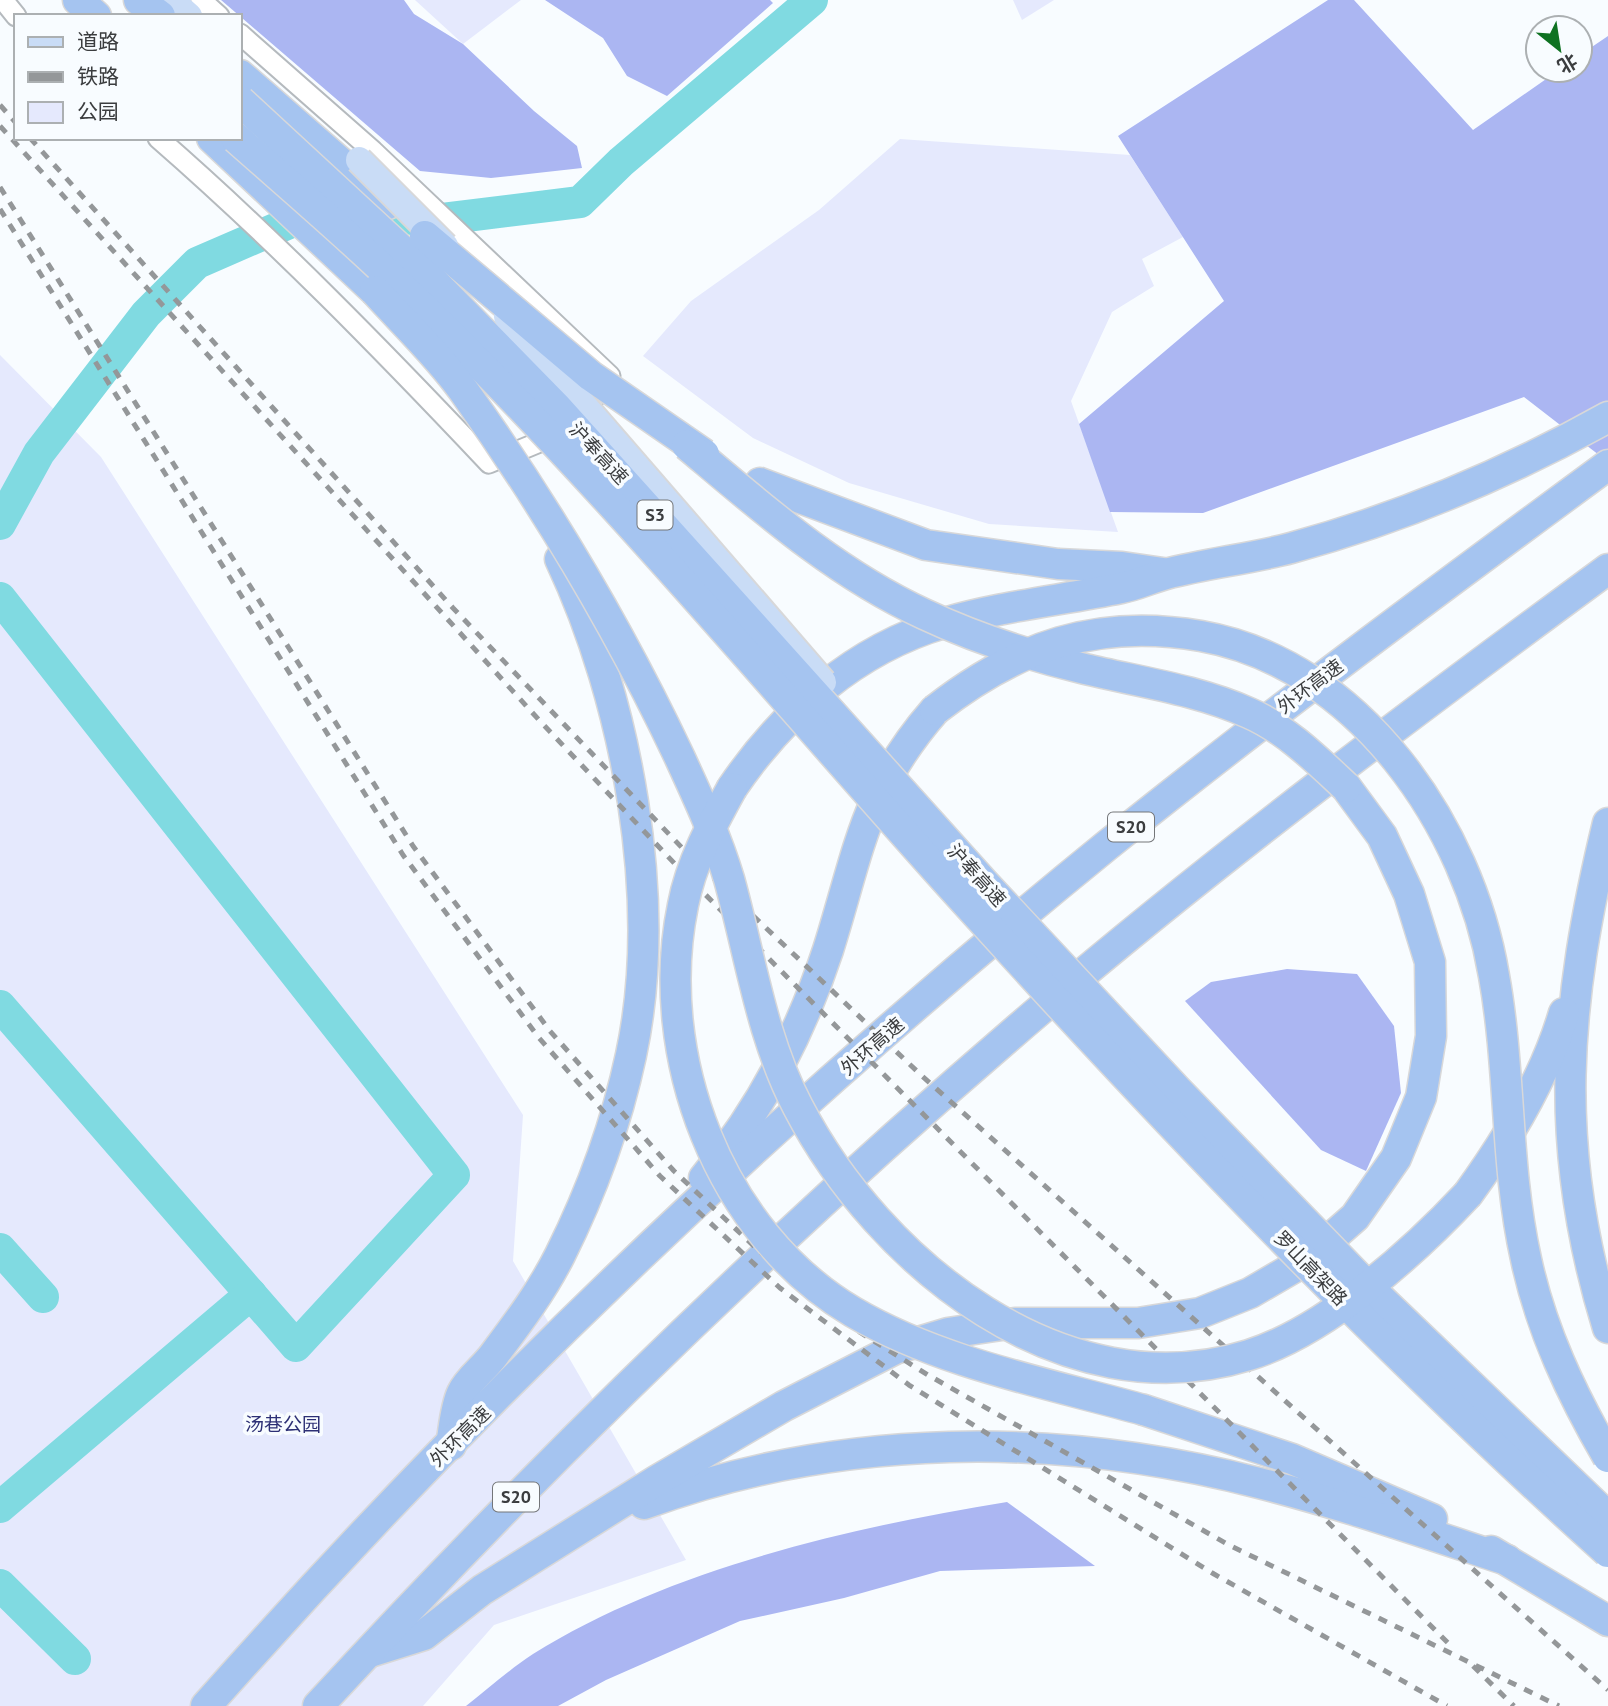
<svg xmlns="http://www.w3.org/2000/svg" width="1608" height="1706" viewBox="0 0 1608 1706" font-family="'PT Sans','Noto Sans SC',sans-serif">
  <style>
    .green { fill: #e5e9fd }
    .forest { fill: #abb6f2 }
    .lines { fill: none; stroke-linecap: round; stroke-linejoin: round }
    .river { stroke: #80dae1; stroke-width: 32 }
    .minor-casing { stroke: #b5babe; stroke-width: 23 }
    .major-casing { stroke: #d8d8d9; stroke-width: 30 }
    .highway-casing { stroke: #d8d8d9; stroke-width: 33 }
    .minor { stroke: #fff; stroke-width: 19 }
    .major { stroke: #c9dcf6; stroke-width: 26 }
    .highway { stroke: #a5c4f0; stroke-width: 30 }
    .rail { stroke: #949799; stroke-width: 5; stroke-dasharray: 9 9; stroke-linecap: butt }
    .major-bridge-casing { stroke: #d8d8d9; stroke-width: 30; stroke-linecap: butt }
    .highway-bridge-casing { stroke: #d8d8d9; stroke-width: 33; stroke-linecap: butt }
    .major-bridge { stroke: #c9dcf6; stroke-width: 26 }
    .highway-bridge { stroke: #a5c4f0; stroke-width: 30 }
    .labels { text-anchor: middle; stroke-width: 7; stroke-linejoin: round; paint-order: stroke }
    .shield { fill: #f8fcff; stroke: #747679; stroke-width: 2 }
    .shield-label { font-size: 18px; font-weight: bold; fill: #3b3d3f }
    .street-label { font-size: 19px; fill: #3b3d3f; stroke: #f8fcff }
    .park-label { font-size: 19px; fill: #2d3075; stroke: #f8fcff }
  </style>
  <rect width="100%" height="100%" fill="#f8fcff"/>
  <g class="green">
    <path d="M 415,0 L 521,0 L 463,44 Z"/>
    <path d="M 1013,0 L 1054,0 L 1022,20 Z"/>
    <path d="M 900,139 L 1130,155 L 1183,237 L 1142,259 L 1154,286 L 1112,312 L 1071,401 L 1118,532 L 989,524 L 849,483 L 753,438 L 643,356 L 691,301 L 819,210 Z"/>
    <path d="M 0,355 L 101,457 L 523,1115 L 513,1261 L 686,1560 L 494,1625 L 423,1706 L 0,1706 Z"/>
  </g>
  <g class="forest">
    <path d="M 221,0 L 404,0 L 414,14 L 463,44 L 534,111 L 577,146 L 582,168 L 491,178 L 420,171 Z"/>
    <path d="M 545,0 L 770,0 L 773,3 L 667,96 L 627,76 L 603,38 Z"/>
    <path d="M 1328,0 L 1354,0 L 1473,130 L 1559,70 L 1580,70 L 1580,55 L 1608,36 L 1608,462 L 1524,397 L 1203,513 L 1110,512 L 1079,424 L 1224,301 L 1118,136 Z"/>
    <path d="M 1287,969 L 1357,974 L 1394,1026 L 1401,1093 L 1366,1171 L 1321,1150 L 1185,1001 L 1211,982 Z"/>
    <path d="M 1007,1502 L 1095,1566 L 940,1571 L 844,1598 L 740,1621 L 606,1680 L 558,1706 L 466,1706 C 488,1689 510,1669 533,1654 C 667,1570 851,1527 1007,1502 Z"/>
  </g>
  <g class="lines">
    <g class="river">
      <path d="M 0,524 L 39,453 L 146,314 L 197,263 L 312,213 L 351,211 L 426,221 L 580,202 L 621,162 L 812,0"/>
      <path d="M 0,598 L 454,1175 L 296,1346 L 0,1006"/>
      <path d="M 0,1249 L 43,1297"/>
      <path d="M 0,1507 L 251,1294"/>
      <path d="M 0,1585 L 75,1659"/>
    </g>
    <defs>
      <g id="minor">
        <path d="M 3,0 L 16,16"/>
        <path d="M 201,0 L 219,16"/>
        <path d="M 158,138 C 275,240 382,350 489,463 L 559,434 L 594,398 L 610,376 L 373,151 L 240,34"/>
      </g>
      <path id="major" d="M 171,0 L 189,16"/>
      <g id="highway">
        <path d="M 78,0 L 96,16"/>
        <path d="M 139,0 L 160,16"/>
        <path d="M 240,75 L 388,204"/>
        <path d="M 212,138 L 375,291"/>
        <path d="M 760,483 L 926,545 L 1058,564 L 1122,567 L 1163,573"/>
        <path d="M 732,788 C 783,713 855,649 944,623 C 1002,606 1063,600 1121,588 C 1137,585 1151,578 1166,574 C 1207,563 1250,559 1291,548 C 1401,518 1508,473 1608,417"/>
        <path d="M 1608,823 C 1564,1004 1552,1147 1608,1328"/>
        <path d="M 704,1178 C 760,1111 801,1032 828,950 C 859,852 864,791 935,710"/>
        <path d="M 1468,1194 C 1508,1139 1545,1078 1564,1013"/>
        <path d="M 1144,1410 L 1292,1459 L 1432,1519"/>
        <path d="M 451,1445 C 454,1429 455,1408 462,1393 C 468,1380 484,1368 493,1356 C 517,1324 542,1291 560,1255 C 592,1191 616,1125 631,1055 C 664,900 627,701 560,559"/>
        <path d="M 644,1504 C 840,1432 1057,1431 1259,1483 C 1342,1504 1425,1533 1507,1560"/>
        <path d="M 1491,1551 L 1608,1621"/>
        <path d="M 370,1652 L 424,1635 L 482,1590 L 656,1481 L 784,1406 L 895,1349 L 948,1333 L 1015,1323 L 1138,1323 L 1200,1313 L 1250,1293 L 1305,1261 L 1355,1217 L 1396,1158 L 1421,1097 L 1431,1036 L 1430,962 L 1409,894 L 1382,836 L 1346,787"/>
        <path d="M 206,1706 C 480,1396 784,1108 1105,847 C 1269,715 1438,590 1608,465"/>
        <path d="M 318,1706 C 545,1460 785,1227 1041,1009 C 1223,854 1415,711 1608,569"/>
      </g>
    </defs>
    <use href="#minor" class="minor-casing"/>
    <use href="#major" class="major-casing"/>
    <use href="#highway" class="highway-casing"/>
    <use href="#minor" class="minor"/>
    <use href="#major" class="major"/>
    <use href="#highway" class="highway"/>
    <g class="rail">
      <path d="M 0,105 L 16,123"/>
      <path d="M 0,126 L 539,720 L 675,864 L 1450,1645"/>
      <path d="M 30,138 L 453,608 L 687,853 L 921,1075 L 1608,1690"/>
      <path d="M 0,187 L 413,846 L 550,1031 L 674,1171 L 788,1278 L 861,1333 L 928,1375 L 1229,1545 L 1559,1706"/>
      <path d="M 0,209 L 403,855 L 539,1038 L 660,1176 L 780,1288 L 909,1385 L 1214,1574 L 1447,1706"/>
      <path d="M 1473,1666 L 1514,1706"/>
    </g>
    <defs>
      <g id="major-bridge">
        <path d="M 359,160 L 445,246"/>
        <path d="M 507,317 L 823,682"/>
      </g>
      <g id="highway-bridge">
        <path d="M 240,101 L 410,258 L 557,408 L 984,883 L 1177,1090 L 1365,1284 L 1608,1517"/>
        <path d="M 236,138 C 288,184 341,229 391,277 C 594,470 773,689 961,897 C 1167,1124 1380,1347 1608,1552"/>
        <path d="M 425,236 L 591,376 L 704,454"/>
        <path d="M 375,291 C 404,323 438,355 463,390 C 545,505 619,629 679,756 C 697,795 717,838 729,879 C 750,954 761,1037 798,1107 C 879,1263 1064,1413 1249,1355 C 1326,1331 1414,1252 1468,1194"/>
        <path d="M 687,445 C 762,508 835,573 924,614 C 975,638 1031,656 1085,669 C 1140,682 1198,690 1249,713 C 1286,729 1317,760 1346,787"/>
        <path d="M 935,710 C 1017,646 1097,618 1201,636 C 1359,664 1469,826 1494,976 C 1511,1070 1505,1165 1526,1259 C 1541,1330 1572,1395 1608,1457"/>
        <path d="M 732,788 C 711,826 691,863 683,905 C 652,1055 719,1233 853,1312 C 940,1363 1047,1383 1144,1410"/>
      </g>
    </defs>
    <use href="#major-bridge" class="major-bridge-casing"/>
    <use href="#highway-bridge" class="highway-bridge-casing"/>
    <use href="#major-bridge" class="major-bridge"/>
    <use href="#highway-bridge" class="highway-bridge"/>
  </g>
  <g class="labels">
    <g class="shield">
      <rect x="637.5" y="500.5" width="35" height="29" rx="5"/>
      <rect x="1108" y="812.5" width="46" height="29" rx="5"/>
      <rect x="493" y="1482.5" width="46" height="29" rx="5"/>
    </g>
    <g class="shield-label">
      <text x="655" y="521">S3</text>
      <text x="1131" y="833">S20</text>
      <text x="516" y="1503">S20</text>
    </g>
    <g class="street-label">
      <text transform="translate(599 453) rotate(47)" y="7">沪奉高速</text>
      <text transform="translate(1310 686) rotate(-37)" y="7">外环高速</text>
      <text transform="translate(977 875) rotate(48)" y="7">沪奉高速</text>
      <text transform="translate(872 1046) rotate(-41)" y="7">外环高速</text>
      <text transform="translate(1311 1268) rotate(46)" y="7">罗山高架路</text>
      <text transform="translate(460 1436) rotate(-45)" y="7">外环高速</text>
    </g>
    <g class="park-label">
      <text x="283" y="1431">汤巷公园</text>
    </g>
  </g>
  <rect x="14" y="14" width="228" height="126" fill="#f8fcff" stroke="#acb0b2" stroke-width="2"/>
  <rect x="28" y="37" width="35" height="10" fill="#c9dcf6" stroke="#acb0b2" stroke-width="2"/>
  <text x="77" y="49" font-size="21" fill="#3b3d3f">道路</text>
  <rect x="28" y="72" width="35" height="10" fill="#949799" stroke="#acb0b2" stroke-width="2"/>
  <text x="77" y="84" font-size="21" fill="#3b3d3f">铁路</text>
  <rect x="28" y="102" width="35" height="21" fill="#e5e9fd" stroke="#acb0b2" stroke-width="2"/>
  <text x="77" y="119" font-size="21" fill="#3b3d3f">公园</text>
  <g transform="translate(1559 49) rotate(150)"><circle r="33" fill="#f8fcff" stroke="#acb0b2" stroke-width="2"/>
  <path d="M0-5L12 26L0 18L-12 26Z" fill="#0f7222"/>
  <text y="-10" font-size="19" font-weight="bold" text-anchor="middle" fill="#3b3d3f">北</text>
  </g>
</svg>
